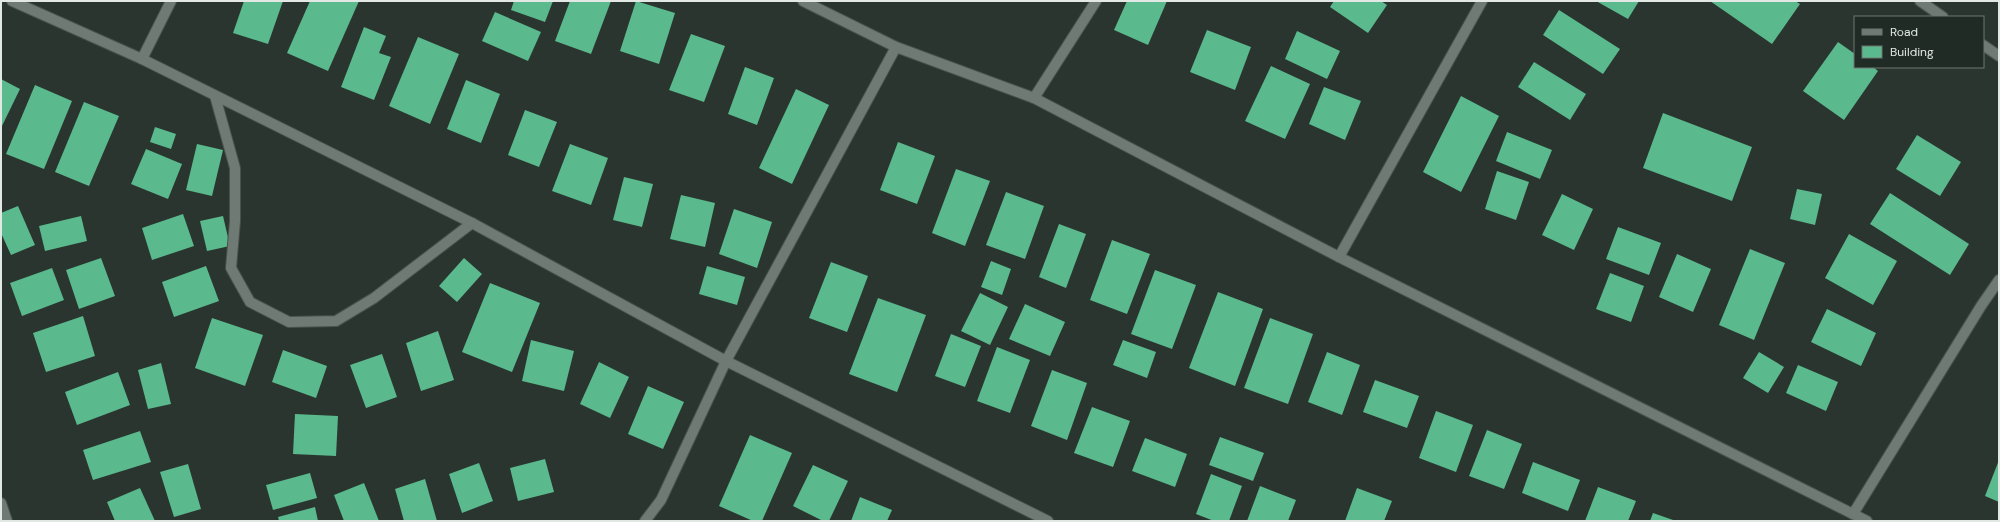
<svg xmlns="http://www.w3.org/2000/svg" width="2000" height="522" viewBox="0 0 2000 522" font-family="'DM Sans',sans-serif">
  <style>
    .building { fill: #5ab98d }
    .lines { fill: none; stroke-linecap: round; stroke-linejoin: round }
    .minor-casing { stroke: #49524d; stroke-width: 12 }
    .minor { stroke: #6e7a73; stroke-width: 10 }
  </style>
  <rect width="100%" height="100%" fill="#2a352f"/>
  <g class="building">
    <path d="M 244,1 L 283,1 L 268,44 L 233,33 Z"/>
    <path d="M 310,1 L 359,1 L 328,71 L 287,53 Z"/>
    <path d="M 514,1 L 553,1 L 545,22 L 511,10 Z"/>
    <path d="M 570,1 L 611,1 L 591,54 L 555,41 Z"/>
    <path d="M 636,1 L 675,13 L 659,64 L 620,51 Z"/>
    <path d="M 1127,1 L 1167,1 L 1148,45 L 1114,30 Z"/>
    <path d="M 1334,1 L 1381,1 L 1387,5 L 1368,33 L 1330,7 Z"/>
    <path d="M 1596,1 L 1639,1 L 1628,19 Z"/>
    <path d="M 1710,1 L 1795,1 L 1800,4 L 1772,44 Z"/>
    <path d="M 1559,10 L 1620,49 L 1603,74 L 1543,35 Z"/>
    <path d="M 495,12 L 541,32 L 528,61 L 482,41 Z"/>
    <path d="M 364,27 L 386,36 L 379,53 L 391,57 L 374,100 L 341,87 Z"/>
    <path d="M 1207,30 L 1251,47 L 1235,90 L 1190,72 Z"/>
    <path d="M 1297,31 L 1340,51 L 1327,79 L 1285,59 Z"/>
    <path d="M 691,34 L 725,46 L 704,102 L 669,90 Z"/>
    <path d="M 418,37 L 459,54 L 430,124 L 389,106 Z"/>
    <path d="M 1838,42 L 1855,54 L 1855,67 L 1873,67 L 1878,71 L 1844,120 L 1803,91 Z"/>
    <path d="M 1534,62 L 1586,94 L 1570,120 L 1518,87 Z"/>
    <path d="M 1271,66 L 1310,84 L 1285,139 L 1245,121 Z"/>
    <path d="M 745,67 L 774,78 L 757,125 L 728,114 Z"/>
    <path d="M 1,79 L 20,89 L 1,128 Z"/>
    <path d="M 466,80 L 500,94 L 481,143 L 447,129 Z"/>
    <path d="M 35,85 L 72,101 L 44,169 L 6,154 Z"/>
    <path d="M 1324,87 L 1361,101 L 1345,140 L 1309,124 Z"/>
    <path d="M 796,89 L 829,105 L 792,184 L 759,168 Z"/>
    <path d="M 1461,96 L 1499,116 L 1461,192 L 1423,172 Z"/>
    <path d="M 84,102 L 119,116 L 89,186 L 55,172 Z"/>
    <path d="M 525,110 L 557,122 L 539,167 L 508,155 Z"/>
    <path d="M 1663,113 L 1752,147 L 1732,201 L 1643,168 Z"/>
    <path d="M 155,127 L 176,134 L 171,149 L 150,142 Z"/>
    <path d="M 1507,132 L 1552,150 L 1540,179 L 1496,161 Z"/>
    <path d="M 1917,135 L 1961,162 L 1940,196 L 1896,169 Z"/>
    <path d="M 898,142 L 935,156 L 917,204 L 880,190 Z"/>
    <path d="M 197,144 L 223,150 L 212,196 L 186,190 Z"/>
    <path d="M 570,144 L 608,158 L 591,205 L 552,191 Z"/>
    <path d="M 146,149 L 182,164 L 168,199 L 131,184 Z"/>
    <path d="M 956,169 L 990,181 L 965,246 L 932,233 Z"/>
    <path d="M 1497,171 L 1529,182 L 1516,220 L 1485,209 Z"/>
    <path d="M 624,177 L 653,184 L 642,227 L 613,220 Z"/>
    <path d="M 1797,189 L 1822,194 L 1815,225 L 1790,219 Z"/>
    <path d="M 1006,192 L 1044,206 L 1025,259 L 986,245 Z"/>
    <path d="M 1890,193 L 1969,244 L 1950,275 L 1870,224 Z"/>
    <path d="M 1562,194 L 1593,209 L 1574,250 L 1542,235 Z"/>
    <path d="M 681,195 L 715,203 L 705,247 L 670,239 Z"/>
    <path d="M 18,206 L 35,245 L 11,255 L 1,233 L 1,213 Z"/>
    <path d="M 734,209 L 772,222 L 757,268 L 719,254 Z"/>
    <path d="M 183,214 L 194,246 L 152,260 L 142,228 Z"/>
    <path d="M 81,216 L 87,241 L 45,251 L 39,226 Z"/>
    <path d="M 223,216 L 230,246 L 207,251 L 200,221 Z"/>
    <path d="M 1059,224 L 1086,234 L 1066,288 L 1039,277 Z"/>
    <path d="M 1618,227 L 1661,243 L 1649,275 L 1606,259 Z"/>
    <path d="M 1849,234 L 1897,261 L 1873,305 L 1825,278 Z"/>
    <path d="M 1112,240 L 1150,254 L 1127,314 L 1090,300 Z"/>
    <path d="M 1750,249 L 1785,263 L 1754,340 L 1719,325 Z"/>
    <path d="M 1677,254 L 1711,269 L 1693,312 L 1659,297 Z"/>
    <path d="M 101,258 L 115,296 L 79,309 L 66,270 Z"/>
    <path d="M 464,258 L 482,274 L 457,302 L 439,286 Z"/>
    <path d="M 991,261 L 1011,269 L 1002,295 L 981,287 Z"/>
    <path d="M 831,262 L 868,276 L 847,332 L 809,318 Z"/>
    <path d="M 206,266 L 219,301 L 174,317 L 162,282 Z"/>
    <path d="M 707,266 L 745,277 L 737,305 L 699,294 Z"/>
    <path d="M 52,268 L 64,300 L 22,316 L 10,283 Z"/>
    <path d="M 1155,270 L 1196,285 L 1172,349 L 1131,334 Z"/>
    <path d="M 1610,273 L 1644,286 L 1631,322 L 1596,309 Z"/>
    <path d="M 490,283 L 540,303 L 512,372 L 462,352 Z"/>
    <path d="M 1218,292 L 1263,309 L 1235,386 L 1189,368 Z"/>
    <path d="M 980,293 L 1008,307 L 990,345 L 961,331 Z"/>
    <path d="M 878,298 L 926,315 L 897,392 L 849,374 Z"/>
    <path d="M 1025,304 L 1065,322 L 1050,356 L 1009,339 Z"/>
    <path d="M 1827,309 L 1876,333 L 1861,366 L 1811,342 Z"/>
    <path d="M 83,316 L 95,356 L 46,372 L 33,333 Z"/>
    <path d="M 212,318 L 263,335 L 245,386 L 195,368 Z"/>
    <path d="M 1270,318 L 1313,334 L 1288,404 L 1244,388 Z"/>
    <path d="M 438,331 L 454,380 L 421,391 L 406,343 Z"/>
    <path d="M 951,334 L 981,346 L 965,387 L 935,376 Z"/>
    <path d="M 531,340 L 574,351 L 564,391 L 522,381 Z"/>
    <path d="M 1123,340 L 1156,352 L 1147,378 L 1113,365 Z"/>
    <path d="M 997,347 L 1030,360 L 1010,413 L 977,401 Z"/>
    <path d="M 283,350 L 327,366 L 316,398 L 272,382 Z"/>
    <path d="M 1327,352 L 1360,365 L 1342,415 L 1308,402 Z"/>
    <path d="M 1759,352 L 1784,367 L 1768,393 L 1743,378 Z"/>
    <path d="M 382,354 L 397,397 L 366,408 L 350,365 Z"/>
    <path d="M 599,362 L 629,377 L 610,418 L 580,404 Z"/>
    <path d="M 161,363 L 171,404 L 148,409 L 138,370 Z"/>
    <path d="M 1798,365 L 1838,382 L 1826,411 L 1786,393 Z"/>
    <path d="M 1052,370 L 1087,383 L 1067,440 L 1031,426 Z"/>
    <path d="M 118,372 L 130,405 L 77,425 L 65,392 Z"/>
    <path d="M 1375,380 L 1419,396 L 1407,428 L 1363,412 Z"/>
    <path d="M 648,386 L 684,402 L 663,449 L 628,434 Z"/>
    <path d="M 1092,407 L 1130,421 L 1113,467 L 1074,453 Z"/>
    <path d="M 1436,411 L 1473,425 L 1456,472 L 1419,458 Z"/>
    <path d="M 295,414 L 338,416 L 336,456 L 293,454 Z"/>
    <path d="M 1487,430 L 1522,444 L 1504,489 L 1469,476 Z"/>
    <path d="M 140,431 L 151,462 L 93,480 L 83,450 Z"/>
    <path d="M 750,435 L 792,453 L 762,521 L 753,521 L 719,506 Z"/>
    <path d="M 1220,437 L 1264,453 L 1253,481 L 1209,465 Z"/>
    <path d="M 1145,438 L 1187,454 L 1175,487 L 1132,471 Z"/>
    <path d="M 545,459 L 554,492 L 518,501 L 510,468 Z"/>
    <path d="M 1999,460 L 1999,502 L 1985,496 Z"/>
    <path d="M 1533,462 L 1580,480 L 1568,511 L 1522,493 Z"/>
    <path d="M 479,463 L 493,501 L 462,513 L 449,474 Z"/>
    <path d="M 188,464 L 201,509 L 174,517 L 160,472 Z"/>
    <path d="M 813,465 L 848,481 L 829,521 L 823,521 L 793,506 Z"/>
    <path d="M 310,473 L 317,498 L 273,510 L 266,485 Z"/>
    <path d="M 1211,474 L 1242,486 L 1229,521 L 1214,521 L 1196,514 Z"/>
    <path d="M 425,479 L 437,521 L 404,521 L 395,489 Z"/>
    <path d="M 364,483 L 379,521 L 344,521 L 334,495 Z"/>
    <path d="M 1260,486 L 1296,500 L 1288,521 L 1247,521 Z"/>
    <path d="M 1598,487 L 1636,501 L 1628,521 L 1585,521 Z"/>
    <path d="M 140,488 L 155,521 L 115,521 L 107,502 Z"/>
    <path d="M 1357,488 L 1392,501 L 1384,521 L 1345,521 Z"/>
    <path d="M 860,497 L 892,510 L 887,521 L 851,521 Z"/>
    <path d="M 315,507 L 318,521 L 279,521 L 278,517 Z"/>
    <path d="M 1653,513 L 1676,521 L 1650,521 Z"/>
  </g>
  <g class="lines">
    <defs>
      <g id="minor">
        <path d="M 12,1 L 142,59 L 472,223 L 726,361 L 1048,521"/>
        <path d="M 803,1 L 896,47 L 1034,98 L 1339,257 L 1867,521"/>
        <path d="M 1920,1 L 1943,17"/>
        <path d="M 1983,45 L 1999,56"/>
        <path d="M 142,59 L 171,1"/>
        <path d="M 215,96 L 235,168 L 235,221 L 231,268 L 250,302 L 289,322 L 336,321 L 374,298 L 472,223"/>
        <path d="M 1034,98 L 1096,1"/>
        <path d="M 1339,257 L 1482,1"/>
        <path d="M 1,503 L 7,521"/>
        <path d="M 1853,514 L 1981,306 L 1999,280"/>
        <path d="M 645,521 L 661,500 L 726,361 L 896,47"/>
      </g>
    </defs>
    <use href="#minor" class="minor-casing"/>
    <use href="#minor" class="minor"/>
  </g>
  <rect width="2000" height="522" fill="none" stroke="#e2e9e5" stroke-width="4"/>
  <rect x="1854" y="16" width="130" height="52" fill="#212b25" stroke="#6e7772"/>
  <rect x="1862" y="29" width="20" height="6" fill="#6e7a73" stroke="#6e7772"/>
  <text x="1890" y="36" font-size="12" fill="#e2e9e5">Road</text>
  <rect x="1862" y="46" width="20" height="12" fill="#5ab98d" stroke="#6e7772"/>
  <text x="1890" y="56" font-size="12" fill="#e2e9e5">Building</text>
</svg>
